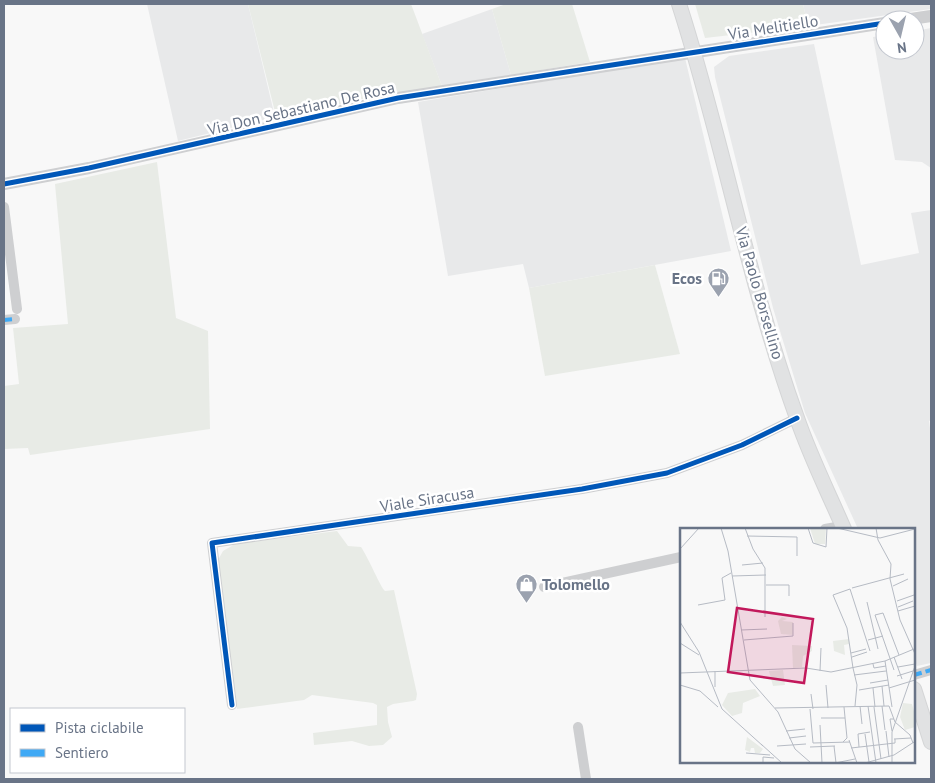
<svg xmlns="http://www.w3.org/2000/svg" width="935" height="783" viewBox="0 0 935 783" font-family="'PT Sans',sans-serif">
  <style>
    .built { fill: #e8e9ea }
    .green { fill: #e8ebe6 }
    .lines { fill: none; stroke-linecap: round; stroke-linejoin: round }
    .secondary-casing { stroke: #d4d5d6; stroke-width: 16 }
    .minor { stroke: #cecfd1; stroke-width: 10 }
    .tertiary { stroke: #cecfd1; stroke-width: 12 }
    .secondary { stroke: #e1e2e3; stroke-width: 14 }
    .quiet { stroke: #3fa9f5; stroke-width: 4; stroke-dasharray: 8 4; stroke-linecap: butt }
    .cycleway-casing { stroke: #fff; stroke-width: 8 }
    .cycleway { stroke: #0057b8; stroke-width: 5 }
    .labels { text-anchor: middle; stroke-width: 5; stroke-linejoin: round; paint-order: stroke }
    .street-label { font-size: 16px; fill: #697487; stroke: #fff }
    .poi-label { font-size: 16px; font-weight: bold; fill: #697487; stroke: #fff; text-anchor: end }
    .inset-road { fill: none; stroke: #b6bbc4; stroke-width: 1 }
    .view { fill: #c2185b; fill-opacity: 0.15; stroke: #c2185b; stroke-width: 2.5 }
    .inset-edge { fill: none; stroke: #697487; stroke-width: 2.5 }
  </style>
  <rect width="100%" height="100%" fill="#f8f8f8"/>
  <g class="built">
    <path d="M 147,4 L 248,4 L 275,117 L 178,141 Z"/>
    <path d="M 803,4 L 931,4 L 931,9 L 808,26 Z"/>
    <path d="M 492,9 L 511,75 L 442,86 L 422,34 Z"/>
    <path d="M 931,28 L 931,168 L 922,162 L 895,160 L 873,37 L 885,35 L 885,50 L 915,50 L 915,31 Z"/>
    <path d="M 814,44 L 861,265 L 919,253 L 911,213 L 931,210 L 931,420 L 929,421 L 931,435 L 931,663 L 917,666 L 914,659 L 914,529 L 858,529 L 805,413 L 773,308 L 715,77 L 714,67 L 729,56 Z"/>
    <path d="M 685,58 L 731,251 L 529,288 L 523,264 L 448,276 L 418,102 Z"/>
  </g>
  <g class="green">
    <path d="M 248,4 L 411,4 L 442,86 L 356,100 L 277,120 Z"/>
    <path d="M 506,4 L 572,4 L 590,62 L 511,75 L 492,9 Z"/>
    <path d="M 695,4 L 803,4 L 808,26 L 705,38 Z"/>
    <path d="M 157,162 L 176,318 L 208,331 L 210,429 L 30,455 L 28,448 L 4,449 L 4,386 L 19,384 L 13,328 L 68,324 L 55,184 Z"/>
    <path d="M 655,265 L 680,354 L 545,376 L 529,288 Z"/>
    <path d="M 337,531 L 348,546 L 361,547 C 368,557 381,588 385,591 L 394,590 L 417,694 L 416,700 L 413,701 L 393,704 L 387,707 L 388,722 L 392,737 L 383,745 L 369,746 L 352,741 L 314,745 L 313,733 L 377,725 L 377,705 L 373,703 L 312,695 L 304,700 L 237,709 L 218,560 L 223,551 L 235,544 Z"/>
  </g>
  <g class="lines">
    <defs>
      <g id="secondary">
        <path d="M 679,4 C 723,140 748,283 797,418 C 810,456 828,492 844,529"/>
        <path d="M 914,689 L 931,742"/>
      </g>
    </defs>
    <use href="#secondary" class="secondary-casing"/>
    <g class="minor">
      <path d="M 4,207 L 17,309"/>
      <path d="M 4,320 L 15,319"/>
      <path d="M 825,529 L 842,526"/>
      <path d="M 544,587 L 681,557"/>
      <path d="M 914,675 L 931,670"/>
      <path d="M 232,705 L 212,543 L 582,489 L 667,473 L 742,445 L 797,418"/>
      <path d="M 578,727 L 586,779"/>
    </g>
    <g class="tertiary">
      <path d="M 904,20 L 931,16"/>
      <path d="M 4,184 L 89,168 L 398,98 L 885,23"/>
    </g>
    <use href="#secondary" class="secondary"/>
    <g class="quiet">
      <path d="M 4,320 L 15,319"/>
      <path d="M 914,675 L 931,670"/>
    </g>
    <defs>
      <g id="cycleway">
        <path d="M 4,184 L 89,168 L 398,98 L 885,23"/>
        <path d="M 232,705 L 212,543 L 582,489 L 667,473 L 742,445 L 797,418"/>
      </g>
    </defs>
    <use href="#cycleway" class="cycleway-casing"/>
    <use href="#cycleway" class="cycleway"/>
  </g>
  <defs>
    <symbol id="fuel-pin" viewBox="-11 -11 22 30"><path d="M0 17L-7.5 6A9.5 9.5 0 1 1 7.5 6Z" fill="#9ba2af" stroke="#fff"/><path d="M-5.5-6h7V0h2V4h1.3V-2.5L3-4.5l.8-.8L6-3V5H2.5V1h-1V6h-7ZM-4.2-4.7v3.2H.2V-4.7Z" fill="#fff"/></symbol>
    <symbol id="shop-pin" viewBox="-11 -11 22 30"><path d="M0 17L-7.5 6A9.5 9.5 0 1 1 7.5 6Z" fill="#9ba2af" stroke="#fff"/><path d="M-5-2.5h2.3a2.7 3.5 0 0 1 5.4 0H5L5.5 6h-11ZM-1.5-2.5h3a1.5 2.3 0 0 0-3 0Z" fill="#fff"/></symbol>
  </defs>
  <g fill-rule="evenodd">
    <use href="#fuel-pin" x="706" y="266" width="25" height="34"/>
    <use href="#shop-pin" x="514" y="572" width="25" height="34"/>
  </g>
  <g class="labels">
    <g class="street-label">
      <text transform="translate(773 27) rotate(-9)" y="6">Via Melitiello</text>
      <text transform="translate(301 108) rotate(-13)" y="6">Via Don Sebastiano De Rosa</text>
      <text transform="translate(760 293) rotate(74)" y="6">Via Paolo Borsellino</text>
      <text transform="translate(427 499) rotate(-9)" y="6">Viale Siracusa</text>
    </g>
    <g class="poi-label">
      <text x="702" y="284">Ecos</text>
      <text x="542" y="590" text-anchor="start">Tolomello</text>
    </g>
  </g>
  <g transform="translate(680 528)">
    <rect width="235" height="235" fill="#f8f8f8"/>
    <path d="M 130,0 L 146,0 L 145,16 L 135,16 ZM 102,89 L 107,91 L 102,93 L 113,94 L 113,107 L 101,106 L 98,93 ZM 169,111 L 169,116 L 164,117 L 165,127 L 154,123 L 153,113 ZM 112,117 L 132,118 L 132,123 L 123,128 L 122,139 L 113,140 ZM 103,142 L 105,157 L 93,158 L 89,143 ZM 75,161 L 80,168 L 63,175 L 62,185 L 52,188 L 42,177 L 48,165 ZM 223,175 L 232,176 L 235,187 L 235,199 L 225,202 L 220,189 ZM 67,209 L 83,221 L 80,225 L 75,225 L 74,220 L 71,220 L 70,224 L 65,222 Z" fill="#e8ebe6"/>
    <path class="inset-road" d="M 41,0 L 48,23 L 70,152 L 98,184 L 115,221 L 131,235M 65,0 L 73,21 L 85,40 L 85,89M 128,0 L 133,15 L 146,19M 157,0 L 200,10 L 235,1M 196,0 L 198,12 L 211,36 L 210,51 L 220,92 L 235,126M 67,8 L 117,9 L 117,28M 146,19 L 147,0M 0,21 L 19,0M 62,37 L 83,35M 52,48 L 86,47M 86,57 L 109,57 L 109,68M 213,58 L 228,51M 172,60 L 224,46M 217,73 L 234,67M 187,74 L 198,121M 18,77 L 45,72 L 42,50 L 51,45M 218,79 L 233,73M 218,83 L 235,78M 199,86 L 195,87 L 214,142M 199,86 L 203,85 L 219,127M 0,94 L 19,124 L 42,181 L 83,218M 61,102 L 87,101M 64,112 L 113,108 L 113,95M 188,112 L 203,108M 0,115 L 19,127M 171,125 L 186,121M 172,129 L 187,124M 214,129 L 222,151M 205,133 L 212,179M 193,136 L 194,140 L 206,138M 218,139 L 235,136M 173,140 L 167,100 L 153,67 L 170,61 L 190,123M 173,140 L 177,157 L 175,178M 35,143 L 35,159M 140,143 L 141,120M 0,145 L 126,140 L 151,144 L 205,133 L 234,121M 174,147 L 206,143M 217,148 L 233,143M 190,155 L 208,152M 0,157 L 20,163 L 38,179M 146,157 L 148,180M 202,158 L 204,178M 193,160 L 195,179M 209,160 L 235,152M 179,162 L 209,157M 131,166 L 133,181M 180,178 L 182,196M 188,178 L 196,235M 202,178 L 205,202M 194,179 L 201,231M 95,180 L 209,178 L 215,194 L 230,207 L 233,215M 130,181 L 133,215 L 170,214M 141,190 L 165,190M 140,197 L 142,235M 106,203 L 125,201M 206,203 L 209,229M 212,203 L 210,191 L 214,191M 185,206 L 189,234M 109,210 L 126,208M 214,211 L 231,210M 169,212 L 177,235M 163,214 L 167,210 L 164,179M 81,216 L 102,235M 97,218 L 126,216M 154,218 L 156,235M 130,219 L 155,218M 179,219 L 178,206 L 190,204M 171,220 L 215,215 L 215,211M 66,225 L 90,227M 83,234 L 83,229 L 94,230M 155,235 L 175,231M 185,235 L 214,227 L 234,214M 212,235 L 212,204 L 235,138"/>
    <path class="view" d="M 57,80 L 133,91 L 124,155 L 48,144 Z"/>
    <rect width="235" height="235" class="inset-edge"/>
  </g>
  <rect width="935" height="783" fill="none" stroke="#697487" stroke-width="10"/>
  <rect x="10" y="708" width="175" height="65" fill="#ffffff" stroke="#c3c7cf"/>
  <rect x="20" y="724" width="25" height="8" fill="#0057b8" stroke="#c3c7cf"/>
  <text x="55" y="733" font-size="15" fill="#697487">Pista ciclabile</text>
  <rect x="20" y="749" width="25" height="8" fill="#3fa9f5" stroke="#c3c7cf"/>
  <text x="55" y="758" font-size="15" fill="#697487">Sentiero</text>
  <g transform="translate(900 35) rotate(172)"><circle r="24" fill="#ffffff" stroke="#c3c7cf"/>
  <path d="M0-4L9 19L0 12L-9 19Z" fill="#9ba2af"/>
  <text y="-8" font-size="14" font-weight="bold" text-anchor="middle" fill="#697487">N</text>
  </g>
</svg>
